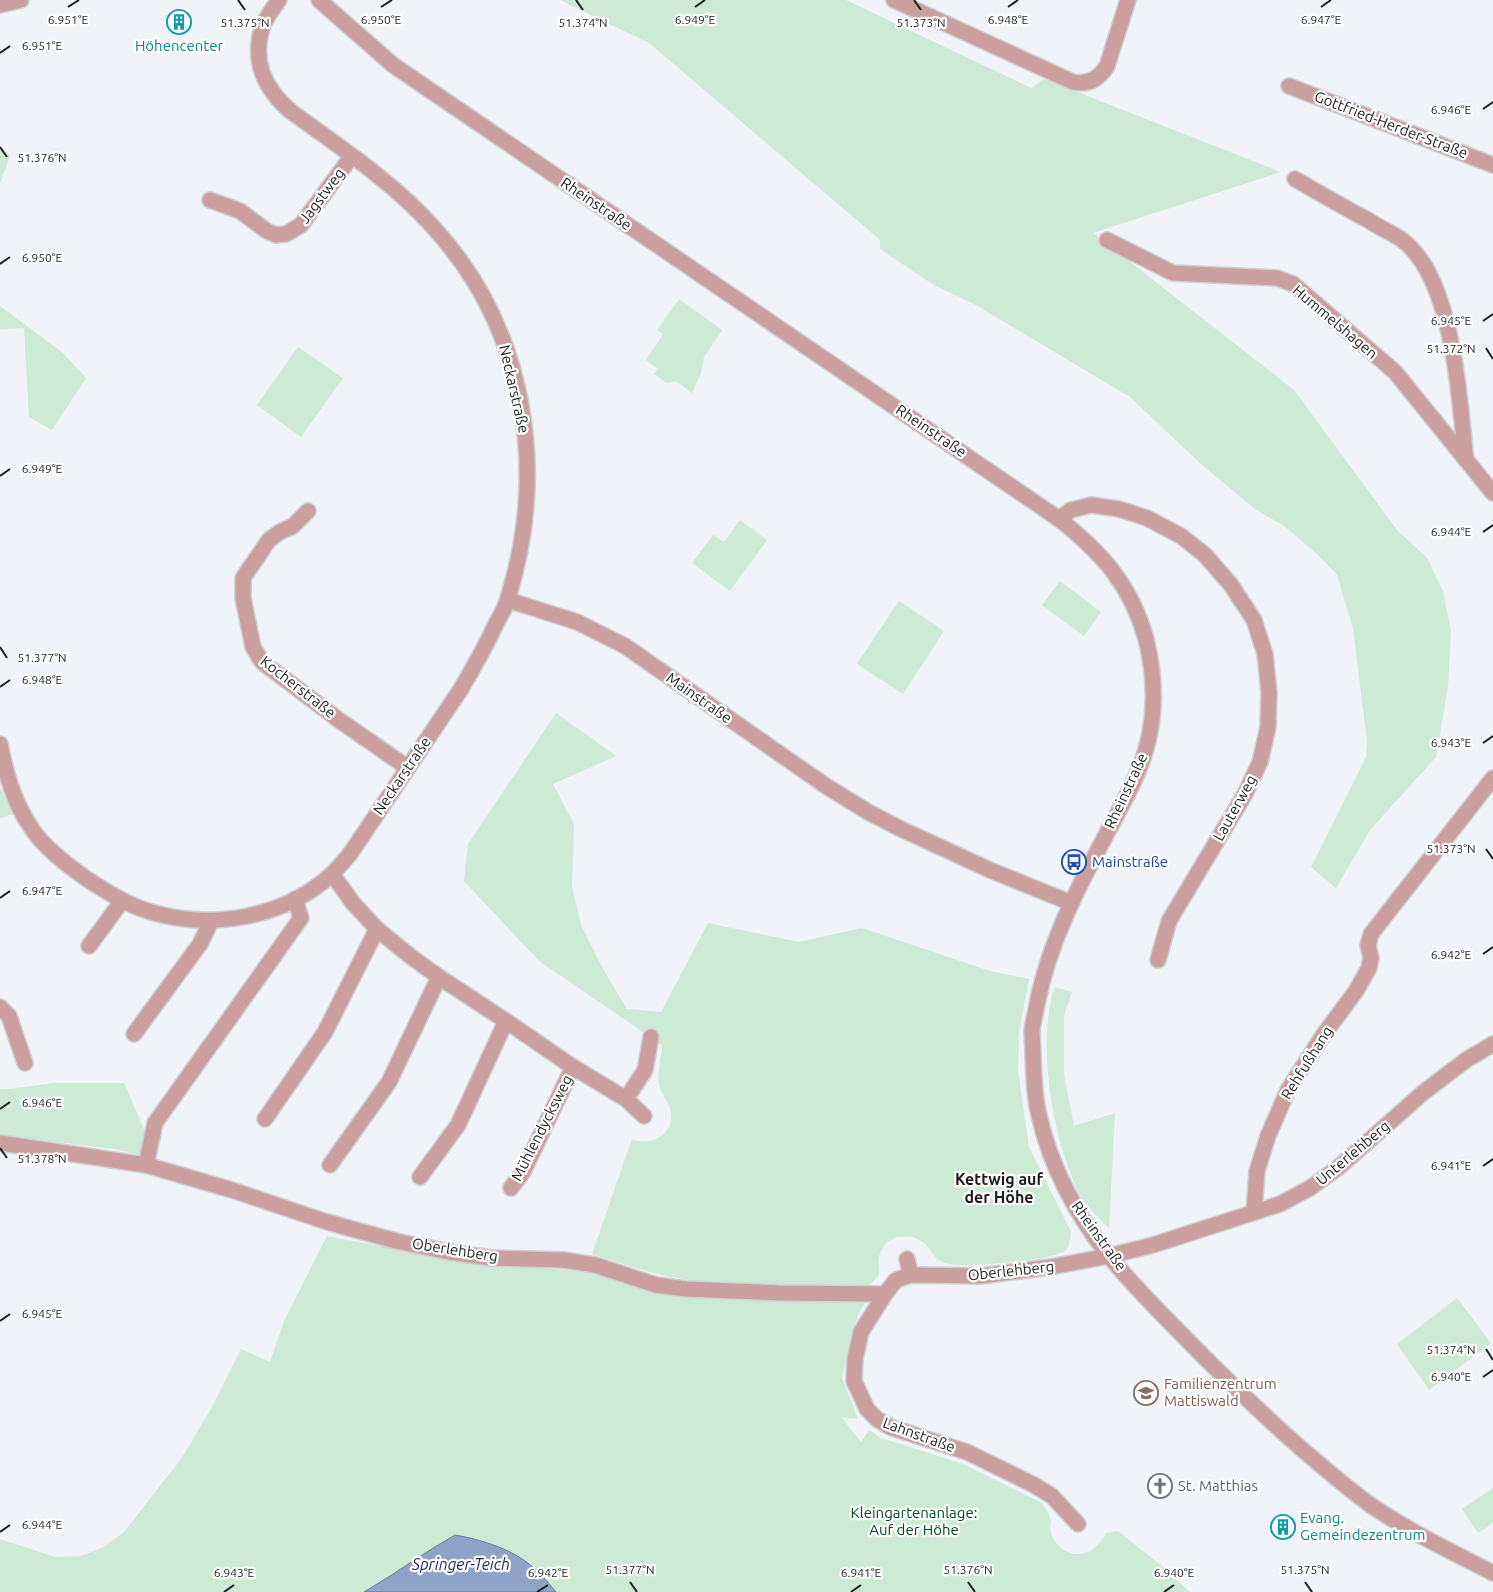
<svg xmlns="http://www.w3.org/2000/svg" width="1493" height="1592" viewBox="0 0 1493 1592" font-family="Ubuntu,sans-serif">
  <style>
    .green { fill: #cdead4 }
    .water { fill: #8fa2c7; stroke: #6c7a94 }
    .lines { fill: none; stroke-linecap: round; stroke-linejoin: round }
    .minor-casing { stroke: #ced1d4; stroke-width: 18 }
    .minor { stroke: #cc9f9f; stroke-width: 15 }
    .ticks { fill: none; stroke: #1a1c1d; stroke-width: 2 }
    .labels { text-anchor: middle; stroke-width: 4.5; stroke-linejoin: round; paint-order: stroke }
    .culture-label { font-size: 15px; fill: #0d838f; stroke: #fff }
    .street-label { font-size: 15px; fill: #1a1c1d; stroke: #fff }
    .transit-label { font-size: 15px; fill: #164399; stroke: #fff; text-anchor: start }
    .education-label { font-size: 15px; fill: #785e54; stroke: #fff; text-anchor: start }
    .worship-label { font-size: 15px; fill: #5b616d; stroke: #fff; text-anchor: start }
    .park-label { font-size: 15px; fill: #014622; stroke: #fff }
    .neighbourhood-label { font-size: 16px; font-weight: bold; fill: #1a1c1d; stroke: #fff }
    .water-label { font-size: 16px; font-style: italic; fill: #162b5a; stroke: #fff }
    .ticks-label { font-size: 12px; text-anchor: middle; fill: #1a1c1d; stroke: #fff; stroke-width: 4.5; stroke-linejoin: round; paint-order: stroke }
  </style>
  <rect width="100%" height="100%" fill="#f0f3f7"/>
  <g class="green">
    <path d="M 560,0 L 846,0 L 1031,88 L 1044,79 L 1281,172 L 1093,233 L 1294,390 L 1397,530 L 1427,558 L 1443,591 L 1451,631 L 1448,686 L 1436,757 L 1370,830 L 1336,888 L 1311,867 L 1366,757 L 1367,742 L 1353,628 L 1337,575 L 1317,554 L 1284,526 L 1255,509 L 1201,464 L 1130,397 L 974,304 L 934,285 L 880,249 L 880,240 L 649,43 Z"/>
    <path d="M 0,146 L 10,156 L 0,184 Z"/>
    <path d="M 679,299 L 722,330 L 704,357 L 701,373 L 692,393 L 676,381 L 667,383 L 654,374 L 658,369 L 646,360 L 663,334 L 657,330 Z"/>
    <path d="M 0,306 L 63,353 L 86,378 L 52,430 L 29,417 L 24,328 L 0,329 Z"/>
    <path d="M 298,347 L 343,378 L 301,437 L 257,405 Z"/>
    <path d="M 740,520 L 767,540 L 730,591 L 692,563 L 713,535 L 724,542 Z"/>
    <path d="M 1060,581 L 1101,612 L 1084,636 L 1042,605 Z"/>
    <path d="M 899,601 L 944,631 L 903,694 L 857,664 Z"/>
    <path d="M 556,713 L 616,756 L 553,784 L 574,824 L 572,886 L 581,925 L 603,969 L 627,1009 L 661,1012 L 708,923 L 799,942 L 862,928 L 990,971 L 1029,979 L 1019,1032 L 1018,1071 L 1029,1147 L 1071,1232 C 1070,1239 1070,1245 1066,1250 C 1056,1260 965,1268 950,1264 C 933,1260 935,1254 925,1244 C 912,1232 890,1234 882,1249 C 877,1257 879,1267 879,1275 L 873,1282 L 865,1286 C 809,1285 752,1288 696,1281 C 660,1277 626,1265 592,1254 L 632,1139 C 650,1147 674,1135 671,1113 C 670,1102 661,1095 659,1084 C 657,1072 661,1058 662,1045 L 539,961 L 464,881 L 468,844 Z"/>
    <path d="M 0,787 L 13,814 L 0,818 Z"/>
    <path d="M 1055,987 L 1072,992 L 1064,1015 L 1064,1075 L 1074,1126 L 1115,1113 L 1109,1228 C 1100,1219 1089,1210 1083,1200 C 1054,1150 1035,1042 1055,987 Z"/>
    <path d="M 54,1083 L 124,1083 L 146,1134 L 140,1155 L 114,1149 L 0,1135 L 0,1089 L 9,1089 Z"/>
    <path d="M 327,1236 L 453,1260 L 596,1273 L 825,1299 L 866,1301 L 858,1315 L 851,1336 L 842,1378 L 858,1419 L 841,1417 L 861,1442 L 869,1430 L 881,1438 L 963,1464 L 1042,1503 C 1045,1509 1050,1514 1051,1521 C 1051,1525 1049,1529 1051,1532 C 1054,1545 1066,1555 1080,1554 C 1093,1552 1100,1544 1106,1533 L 1118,1531 L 1163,1567 L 1190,1592 L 556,1592 L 543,1576 L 485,1543 L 455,1535 C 424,1553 395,1574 364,1592 L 0,1592 L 0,1539 L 55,1557 L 81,1556 L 104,1547 L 124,1532 L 181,1459 L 212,1407 L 241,1349 L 270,1362 L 284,1321 Z"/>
    <path d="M 1457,1298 L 1491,1343 L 1429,1390 L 1397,1344 Z"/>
    <path d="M 1493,1488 L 1493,1523 L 1478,1533 L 1462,1509 Z"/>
  </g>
  <path class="water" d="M 455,1535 C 478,1539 506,1547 525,1561 C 537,1569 547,1581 556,1592 L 364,1592 C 395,1574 423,1553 455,1535 Z"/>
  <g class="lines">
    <defs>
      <g id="minor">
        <path d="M 319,0 L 393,65 L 1059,519 C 1102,553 1131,585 1146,639 C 1154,671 1156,704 1149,737 C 1142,771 1123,803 1107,833 C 1078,887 1049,943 1037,1004 C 1036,1012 1033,1021 1032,1030 C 1032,1038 1033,1048 1033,1056 C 1034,1076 1034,1096 1039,1115 C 1050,1166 1077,1216 1109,1256 C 1138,1292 1172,1324 1204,1357 C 1237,1390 1270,1421 1305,1452 C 1327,1470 1349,1490 1372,1506 C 1410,1532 1452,1552 1493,1573"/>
        <path d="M 894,0 L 1073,82 C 1088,85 1099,79 1107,66 L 1128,0"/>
        <path d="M 0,5 L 21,0"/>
        <path d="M 1289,86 L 1493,165"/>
        <path d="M 1295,179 C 1319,193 1343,207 1368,220 C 1378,227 1390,232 1401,239 C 1454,277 1459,400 1466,460"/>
        <path d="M 210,200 L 240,211 L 267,231 L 276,235 L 286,234 L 301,225 L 352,156"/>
        <path d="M 1107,240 L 1173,273 L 1277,278 L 1293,284 L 1395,372 L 1493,493"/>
        <path d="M 308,511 L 293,526 L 280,532 L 269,540 L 243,578 L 243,598 L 253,647 L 262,662 L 339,720 L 408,768"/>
        <path d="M 1059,519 L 1071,510 L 1091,505 L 1119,509 L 1147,518 L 1181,536 L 1205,555 L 1231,585 L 1254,620 L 1265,654 L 1269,692 L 1268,727 L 1260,762 L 1245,794 L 1169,921 L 1158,960"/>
        <path d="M 508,600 L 577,622 L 625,646 L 826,786 L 868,812 L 901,829 L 990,870 L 1071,903"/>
        <path d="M 0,744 C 6,775 14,803 32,829 C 45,848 65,863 84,877 C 105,891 127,905 151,912 C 212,930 284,918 332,874 C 338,868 344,861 350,854 L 461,689 C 474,667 486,645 497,622 C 501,615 506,607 508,598 C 548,469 526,328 433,227 C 393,182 341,148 293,113 C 264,90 250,59 264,23 C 268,15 274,7 279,0"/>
        <path d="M 332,874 L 353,903 L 377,929 L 410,956 L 439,977 L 506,1021 L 573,1067 L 626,1099 L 644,1116"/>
        <path d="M 89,946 L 122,901"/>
        <path d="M 0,1007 L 9,1016 L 25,1063"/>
        <path d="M 134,1034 L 200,944 L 211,921"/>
        <path d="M 626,1099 L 645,1070 L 651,1037"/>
        <path d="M 265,1119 L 325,1032 L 377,929"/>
        <path d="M 0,1143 L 146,1165 L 232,1190 L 327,1222 L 396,1241 L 449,1252 L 491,1258 L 563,1260 L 595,1265 L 656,1285 L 686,1289 L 779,1293 L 885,1294"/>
        <path d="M 146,1165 L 155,1123 L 301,918 L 295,899"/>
        <path d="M 330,1165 L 389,1082 L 439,977"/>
        <path d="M 420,1177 L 458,1125 L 506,1021"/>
        <path d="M 511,1188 L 523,1172 L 573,1067"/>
        <path d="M 1254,1212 L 1257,1171 L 1268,1136 L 1288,1090 L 1324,1034 L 1356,991 L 1369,968 L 1371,958 L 1368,945 L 1371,934 L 1493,778"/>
        <path d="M 907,1259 L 911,1275"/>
        <path d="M 1078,1524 L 1052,1496 L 1034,1485 L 967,1452 L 890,1427 L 877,1419 L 867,1409 L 854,1381 L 855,1359 L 861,1332 L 885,1294 L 896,1280 L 911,1275 L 981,1276 L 1050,1267 L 1109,1256 L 1153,1245 L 1280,1204 L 1310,1188 L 1339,1167 L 1424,1092 L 1466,1060 L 1493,1044"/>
      </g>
    </defs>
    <use href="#minor" class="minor-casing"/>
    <use href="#minor" class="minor"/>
  </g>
  <path class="ticks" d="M 238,0 L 245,10M 576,0 L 583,10M 914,0 L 921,10M 68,7 L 79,0M 381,7 L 392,0M 695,7 L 705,0M 1008,7 L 1018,0M 1321,7 L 1331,0M 0,53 L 10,46M 1483,109 L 1493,102M 0,147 L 7,157M 0,264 L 10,257M 1483,321 L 1493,314M 1486,348 L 1493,359M 0,476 L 10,469M 1483,532 L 1493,525M 0,647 L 7,658M 0,687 L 10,680M 1483,743 L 1493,736M 1486,849 L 1493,859M 0,898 L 10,891M 1483,954 L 1493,947M 0,1109 L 10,1102M 0,1148 L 7,1158M 1483,1166 L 1493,1159M 0,1321 L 10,1314M 1486,1349 L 1493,1360M 1483,1377 L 1493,1370M 0,1532 L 10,1525M 630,1582 L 637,1592M 968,1582 L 975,1592M 1305,1582 L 1312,1592M 224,1592 L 234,1585M 537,1592 L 548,1585M 851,1592 L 861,1585M 1164,1592 L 1174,1585"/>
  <defs>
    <symbol id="building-ring" viewBox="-11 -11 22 22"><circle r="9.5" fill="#fff" stroke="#0f9aa8" stroke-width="1.5"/><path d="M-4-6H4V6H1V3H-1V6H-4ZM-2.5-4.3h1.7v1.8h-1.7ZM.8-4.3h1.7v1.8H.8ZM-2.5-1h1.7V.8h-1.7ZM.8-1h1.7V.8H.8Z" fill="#0f9aa8"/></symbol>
    <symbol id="bus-ring" viewBox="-11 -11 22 22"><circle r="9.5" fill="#fff" stroke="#1a4fb4" stroke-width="1.5"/><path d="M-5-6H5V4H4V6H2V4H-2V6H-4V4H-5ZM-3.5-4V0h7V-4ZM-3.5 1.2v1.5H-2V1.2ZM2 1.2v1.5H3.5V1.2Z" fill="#1a4fb4"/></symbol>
    <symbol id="school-ring" viewBox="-11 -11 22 22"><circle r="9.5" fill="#fff" stroke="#8d6e63" stroke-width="1.5"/><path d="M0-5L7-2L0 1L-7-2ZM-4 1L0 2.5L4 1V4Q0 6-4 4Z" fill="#8d6e63"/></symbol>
    <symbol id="church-ring" viewBox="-11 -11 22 22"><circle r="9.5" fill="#fff" stroke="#6b7280" stroke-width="1.5"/><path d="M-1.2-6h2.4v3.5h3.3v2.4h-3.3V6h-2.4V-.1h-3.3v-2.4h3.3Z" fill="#6b7280"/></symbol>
  </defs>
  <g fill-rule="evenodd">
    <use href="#building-ring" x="165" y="8" width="28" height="28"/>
    <use href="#bus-ring" x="1060" y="848" width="28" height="28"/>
    <use href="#school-ring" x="1132" y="1379" width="28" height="28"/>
    <use href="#church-ring" x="1146" y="1472" width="28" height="28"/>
    <use href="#building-ring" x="1269" y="1513" width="28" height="28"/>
  </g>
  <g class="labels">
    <g class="culture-label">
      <text x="179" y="51">Höhencenter</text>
      <text x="1300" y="1523" text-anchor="start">Evang.<tspan x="1300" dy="17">Gemeindezentrum</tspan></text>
    </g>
    <g class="street-label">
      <text transform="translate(1391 125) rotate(21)" y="5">Gottfried-Herder-Straße</text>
      <text transform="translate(322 196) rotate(-53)" y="5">Jagstweg</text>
      <text transform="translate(596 204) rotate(34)" y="5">Rheinstraße</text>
      <text transform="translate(1335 322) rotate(40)" y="5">Hummelshagen</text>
      <text transform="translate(514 389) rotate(77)" y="5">Neckarstraße</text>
      <text transform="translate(931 431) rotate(34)" y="5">Rheinstraße</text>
      <text transform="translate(298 687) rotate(38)" y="5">Kocherstraße</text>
      <text transform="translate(699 698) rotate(35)" y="5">Mainstraße</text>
      <text transform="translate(402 776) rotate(-56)" y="5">Neckarstraße</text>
      <text transform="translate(1126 791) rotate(-65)" y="5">Rheinstraße</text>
      <text transform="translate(1235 808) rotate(-61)" y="5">Lauterweg</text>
      <text transform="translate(1307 1063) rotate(-58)" y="5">Rehfußhang</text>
      <text transform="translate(542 1128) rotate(-63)" y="5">Mühlendycksweg</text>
      <text transform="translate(1353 1153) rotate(-40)" y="5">Unterlehberg</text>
      <text transform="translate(1099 1236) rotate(54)" y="5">Rheinstraße</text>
      <text transform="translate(455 1250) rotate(9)" y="5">Oberlehberg</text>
      <text transform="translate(1011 1271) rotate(-6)" y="5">Oberlehberg</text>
      <text transform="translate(919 1435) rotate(20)" y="5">Lahnstraße</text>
    </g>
    <g class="transit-label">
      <text x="1092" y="867">Mainstraße</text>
    </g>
    <g class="education-label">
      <text x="1164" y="1389">Familienzentrum<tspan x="1164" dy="17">Mattiswald</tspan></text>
    </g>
    <g class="worship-label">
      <text x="1178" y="1491">St. Matthias</text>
    </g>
    <g class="park-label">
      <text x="914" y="1518">Kleingartenanlage:<tspan x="914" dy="17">Auf der Höhe</tspan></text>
    </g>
    <g class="neighbourhood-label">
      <text x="999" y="1185">Kettwig auf<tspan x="999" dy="18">der Höhe</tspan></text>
    </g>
    <g class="water-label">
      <text x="461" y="1570">Springer-Teich</text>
    </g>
  </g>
  <g class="ticks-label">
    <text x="68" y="24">6.951°E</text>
    <text x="381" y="24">6.950°E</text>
    <text x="695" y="24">6.949°E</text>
    <text x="1008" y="24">6.948°E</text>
    <text x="1321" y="24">6.947°E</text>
    <text x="245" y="27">51.375°N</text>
    <text x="583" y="27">51.374°N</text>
    <text x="921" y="27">51.373°N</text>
    <text x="42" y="50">6.951°E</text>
    <text x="1451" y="114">6.946°E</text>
    <text x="42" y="162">51.376°N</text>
    <text x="42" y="262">6.950°E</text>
    <text x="1451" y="325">6.945°E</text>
    <text x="1451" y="353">51.372°N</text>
    <text x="42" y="473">6.949°E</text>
    <text x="1451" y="536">6.944°E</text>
    <text x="42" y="662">51.377°N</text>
    <text x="42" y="684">6.948°E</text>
    <text x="1451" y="747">6.943°E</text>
    <text x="1451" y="853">51.373°N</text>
    <text x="42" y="895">6.947°E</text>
    <text x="1451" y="959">6.942°E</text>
    <text x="42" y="1107">6.946°E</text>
    <text x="42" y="1163">51.378°N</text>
    <text x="1451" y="1170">6.941°E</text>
    <text x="42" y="1318">6.945°E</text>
    <text x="1451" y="1354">51.374°N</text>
    <text x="1451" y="1381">6.940°E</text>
    <text x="42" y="1529">6.944°E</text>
    <text x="630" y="1574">51.377°N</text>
    <text x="968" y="1574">51.376°N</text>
    <text x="1305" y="1574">51.375°N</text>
    <text x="234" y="1577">6.943°E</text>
    <text x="548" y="1577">6.942°E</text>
    <text x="861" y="1577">6.941°E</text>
    <text x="1174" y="1577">6.940°E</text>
  </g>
</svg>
